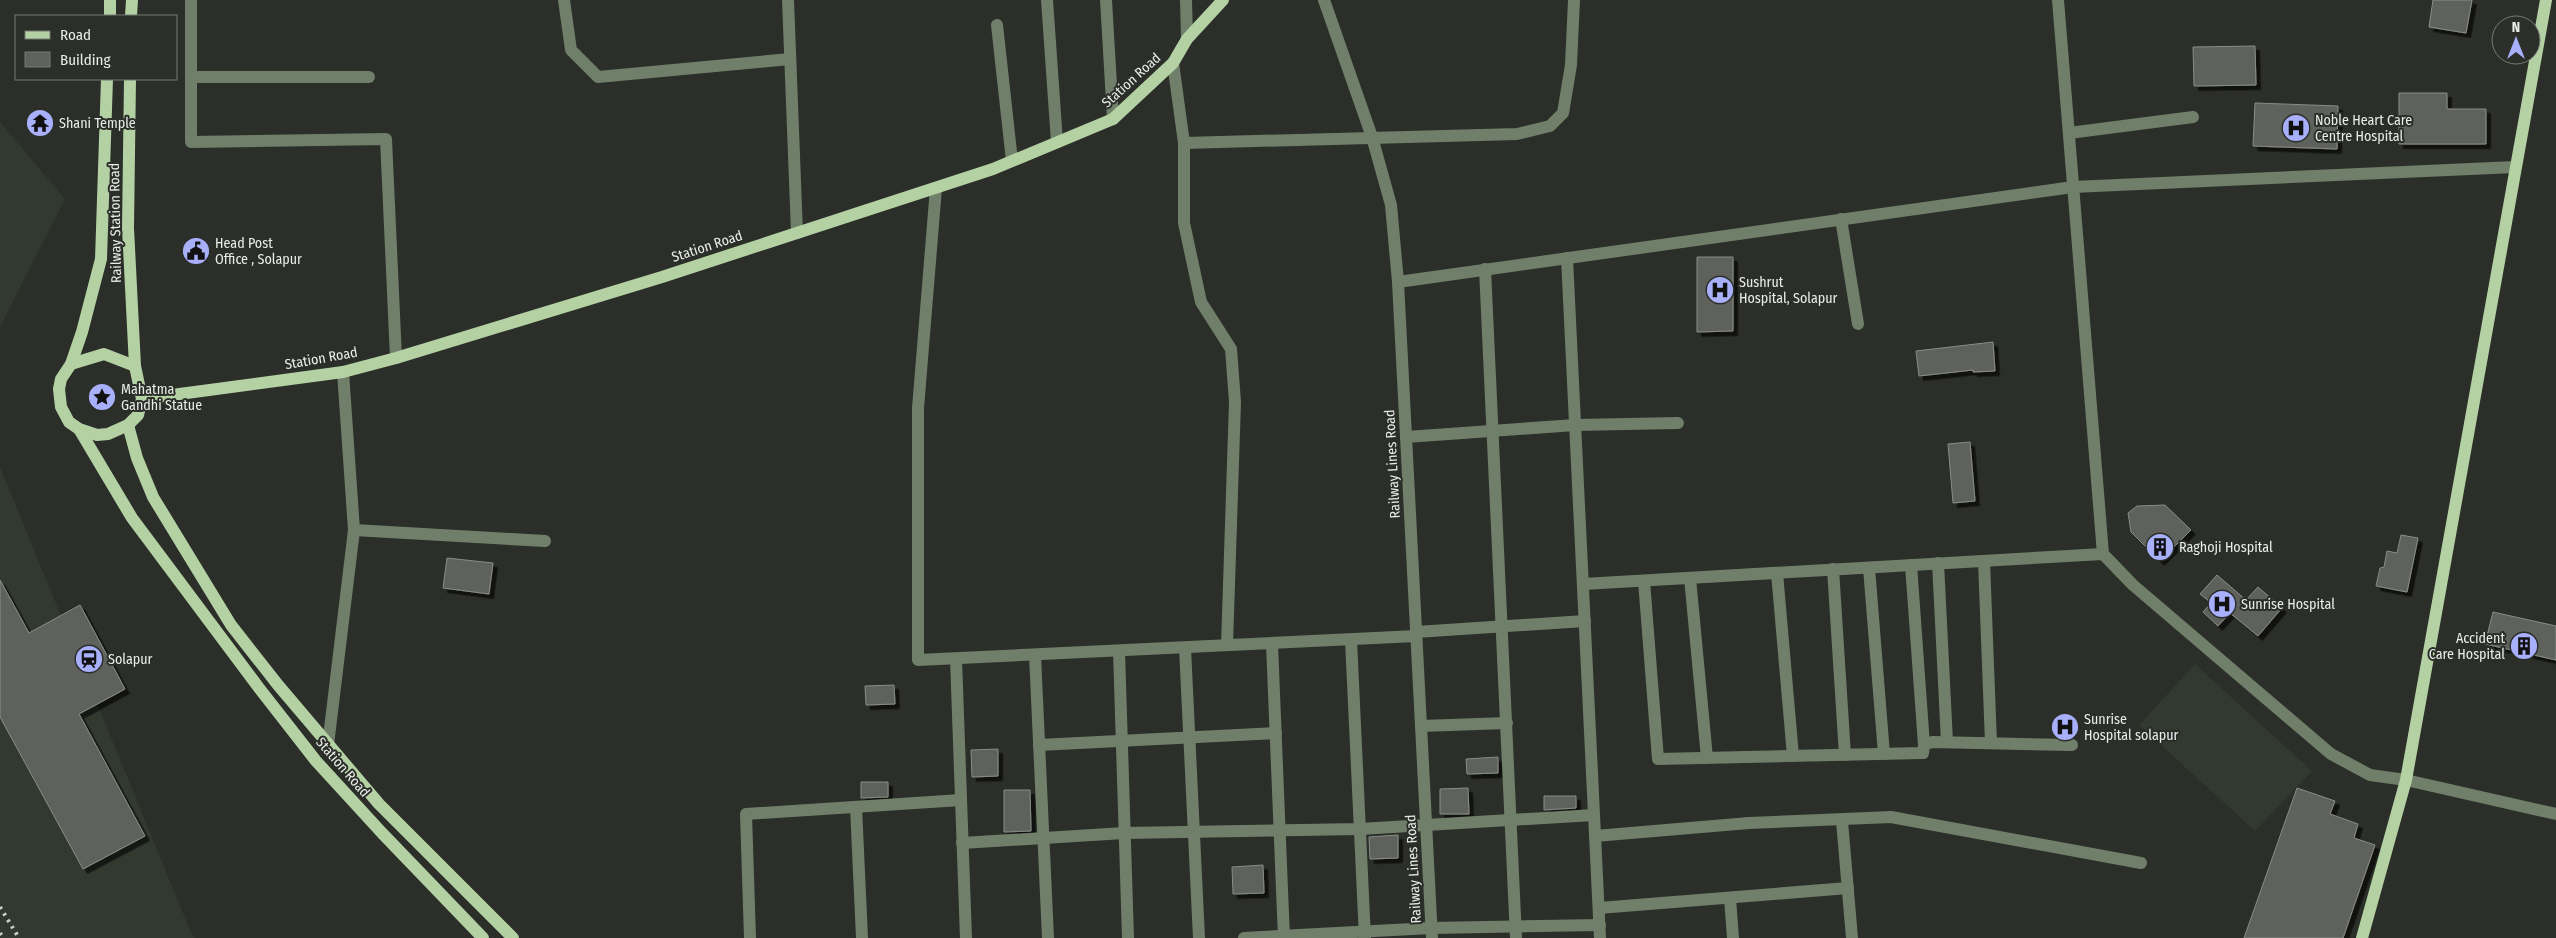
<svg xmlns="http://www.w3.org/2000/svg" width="2556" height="938" viewBox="0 0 2556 938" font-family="'Fira Sans Condensed',sans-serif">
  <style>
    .built { fill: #32392f }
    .building { fill: #5e625c; stroke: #898d87; filter: url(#shadow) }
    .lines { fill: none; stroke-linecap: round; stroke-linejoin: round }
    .minor { stroke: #707f69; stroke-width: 12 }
    .major { stroke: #b4d1a3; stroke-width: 12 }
    .rail { stroke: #cbcdca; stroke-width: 4; stroke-dasharray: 2.5 5; stroke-linecap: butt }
    .labels { text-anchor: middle; stroke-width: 4; stroke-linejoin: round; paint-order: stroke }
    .street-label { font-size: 14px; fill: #eaece9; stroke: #2b2e29 }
    .poi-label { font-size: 14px; fill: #eaece9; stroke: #2b2e29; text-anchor: start }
  </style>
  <defs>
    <filter id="shadow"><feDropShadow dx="4.5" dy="4.5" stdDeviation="0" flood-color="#0009"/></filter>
  </defs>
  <rect width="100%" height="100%" fill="#2b2e29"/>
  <g class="built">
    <path d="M 0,122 L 65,199 L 0,327 Z"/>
    <path d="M 0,467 L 190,930 L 195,938 L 0,938 Z"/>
    <path d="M 2195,664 L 2312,771 L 2255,831 L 2139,725 Z"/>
  </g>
  <g class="building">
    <path d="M 2433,0 L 2472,0 L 2466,33 L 2429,27 Z"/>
    <path d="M 2255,46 L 2256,85 L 2194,86 L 2193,47 Z"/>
    <path d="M 2399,93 L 2447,93 L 2447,109 L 2486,109 L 2486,144 L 2399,144 Z"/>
    <path d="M 2255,103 L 2338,106 L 2337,149 L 2253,146 Z"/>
    <path d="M 1697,257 L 1733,257 L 1733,331 L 1697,332 Z"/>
    <path d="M 1993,342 L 1995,371 L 1973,372 L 1973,370 L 1919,376 L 1916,351 Z"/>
    <path d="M 1970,442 L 1975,501 L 1953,503 L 1948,444 Z"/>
    <path d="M 2165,505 L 2191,530 L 2160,561 L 2131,532 L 2128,513 L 2137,506 Z"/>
    <path d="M 2401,535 L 2418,538 L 2407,592 L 2376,586 L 2380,568 L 2384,567 L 2387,551 L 2397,553 Z"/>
    <path d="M 447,558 L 493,563 L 489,594 L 443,588 Z"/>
    <path d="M 2217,575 L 2246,600 L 2258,587 L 2282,608 L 2258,636 L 2230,613 L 2218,626 L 2203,612 L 2211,603 L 2200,594 Z"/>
    <path d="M 0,580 L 29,633 L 80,605 L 125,689 L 79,714 L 145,836 L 83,869 L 0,717 Z"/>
    <path d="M 2493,612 L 2556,626 L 2556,660 L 2485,644 Z"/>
    <path d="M 894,685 L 895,704 L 866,705 L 865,686 Z"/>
    <path d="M 998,749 L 998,776 L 972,777 L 971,750 Z"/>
    <path d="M 1498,757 L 1498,773 L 1467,774 L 1466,759 Z"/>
    <path d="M 861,782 L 888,782 L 888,797 L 861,798 Z"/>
    <path d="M 1468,788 L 1469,814 L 1440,814 L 1440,789 Z"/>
    <path d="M 2297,788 L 2335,801 L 2330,814 L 2358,824 L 2354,838 L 2375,845 L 2343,938 L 2244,938 Z"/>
    <path d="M 1004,790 L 1030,790 L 1031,831 L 1004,832 Z"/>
    <path d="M 1544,796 L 1576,796 L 1576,808 L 1544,810 Z"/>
    <path d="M 1398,835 L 1398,858 L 1370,859 L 1369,837 Z"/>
    <path d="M 1263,865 L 1264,893 L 1233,894 L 1232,867 Z"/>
  </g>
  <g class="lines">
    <g class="minor">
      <path d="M 191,0 L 191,142 L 386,139 L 396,358"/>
      <path d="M 564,0 L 571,50 L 598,77 L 790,59"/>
      <path d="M 788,0 L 797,233"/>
      <path d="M 1047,0 L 1057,142"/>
      <path d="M 1106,0 L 1113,119"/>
      <path d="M 1186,0 L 1187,39"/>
      <path d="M 1324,0 L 1372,137 L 1391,205 L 1398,282 L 1432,938"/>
      <path d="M 2058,0 L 2103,554 L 2133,585 L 2331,754 L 2370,775 L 2406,780 L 2556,814"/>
      <path d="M 997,25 L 1012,161"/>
      <path d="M 1173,63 L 1184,143 L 1184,223 L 1201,302 L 1231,349 L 1235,402 L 1227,645"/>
      <path d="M 191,77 L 369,77"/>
      <path d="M 2069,133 L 2193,117"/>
      <path d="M 1184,143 L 1517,134 L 1550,126 L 1563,113 L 1571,65 L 1574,0"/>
      <path d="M 936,188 L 918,408 L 918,660 L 1416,636"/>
      <path d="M 1841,219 L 1858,324"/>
      <path d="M 1567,258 L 1600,938"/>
      <path d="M 1485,269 L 1516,938"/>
      <path d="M 1398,282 L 2073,187 L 2515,167"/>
      <path d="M 1406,437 L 1575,425 L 1678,423"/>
      <path d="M 354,530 L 545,541"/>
      <path d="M 1984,561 L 1991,743"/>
      <path d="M 1938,563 L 1947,742"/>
      <path d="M 1911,565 L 1924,745"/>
      <path d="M 1869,568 L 1884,754"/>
      <path d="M 1833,569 L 1845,755"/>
      <path d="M 1777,573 L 1793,756"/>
      <path d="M 1690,578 L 1707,758"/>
      <path d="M 1644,581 L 1658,759 L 1923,753 L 1924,745 L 1932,742 L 2072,745"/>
      <path d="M 1583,584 L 2103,554"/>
      <path d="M 1416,632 L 1585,621"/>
      <path d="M 1351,640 L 1365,938"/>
      <path d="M 1272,644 L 1284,938"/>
      <path d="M 1185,648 L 1199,938"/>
      <path d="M 1119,651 L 1128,938"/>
      <path d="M 1035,655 L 1048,938"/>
      <path d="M 956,659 L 966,938"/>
      <path d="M 1421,726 L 1507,723"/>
      <path d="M 328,745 L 354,530 L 343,372"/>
      <path d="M 1039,745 L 1276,733"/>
      <path d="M 856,807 L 862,938"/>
      <path d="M 1842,821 L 1852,938"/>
      <path d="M 1595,836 L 1749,823 L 1891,817 L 2141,863"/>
      <path d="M 962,843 L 1124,833 L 1360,829 L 1594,815"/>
      <path d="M 1730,898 L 1733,938"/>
      <path d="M 1599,908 L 1848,888"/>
      <path d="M 750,938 L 746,814 L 961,800"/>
      <path d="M 1244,938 L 1431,928 L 1600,925"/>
    </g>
    <g class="major">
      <path d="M 110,16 L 110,0"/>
      <path d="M 131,16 L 132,0"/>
      <path d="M 107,79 L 101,259 L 82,332 L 71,364 L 61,379 L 59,389 L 61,407 L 69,422 L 79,429 L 97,435 L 108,434 L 128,425 L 138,415 L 142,399 L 135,366 L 128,228 L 130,79"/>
      <path d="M 71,364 L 104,354 L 135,366"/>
      <path d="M 142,399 L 343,372 L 396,358 L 662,277 L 993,169 L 1113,119 L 1173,63 L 1187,39 L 1223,0"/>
      <path d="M 128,425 L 137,458 L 153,497 L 231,625 L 278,685 L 379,804 L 513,938"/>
      <path d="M 79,429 L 132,518 L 259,688 L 316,761 L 382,833 L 483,938"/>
      <path d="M 2362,938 L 2406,780 L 2546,0"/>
    </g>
    <g class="rail">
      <path d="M 0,907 L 19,938"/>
      <path d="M 0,933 L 3,938"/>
    </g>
  </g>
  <defs>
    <symbol id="temple-disc" viewBox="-11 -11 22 22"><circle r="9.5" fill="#a8b0fc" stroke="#2b2e29"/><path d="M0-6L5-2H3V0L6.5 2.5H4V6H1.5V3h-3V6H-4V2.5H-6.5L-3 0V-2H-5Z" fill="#111"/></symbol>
    <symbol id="hospital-disc" viewBox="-11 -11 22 22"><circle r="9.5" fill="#a8b0fc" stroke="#2b2e29"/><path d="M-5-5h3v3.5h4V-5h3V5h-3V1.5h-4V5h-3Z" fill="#111"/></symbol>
    <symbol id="civic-disc" viewBox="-11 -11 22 22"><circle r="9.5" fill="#a8b0fc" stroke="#2b2e29"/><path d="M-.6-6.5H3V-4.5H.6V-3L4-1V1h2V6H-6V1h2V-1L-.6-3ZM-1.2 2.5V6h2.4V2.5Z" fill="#111"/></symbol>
    <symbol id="sight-disc" viewBox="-11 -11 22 22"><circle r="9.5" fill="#a8b0fc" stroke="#2b2e29"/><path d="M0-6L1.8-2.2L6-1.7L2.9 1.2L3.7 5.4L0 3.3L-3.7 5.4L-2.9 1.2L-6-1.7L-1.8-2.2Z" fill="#111"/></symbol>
    <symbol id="building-disc" viewBox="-11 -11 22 22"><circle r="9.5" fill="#a8b0fc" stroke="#2b2e29"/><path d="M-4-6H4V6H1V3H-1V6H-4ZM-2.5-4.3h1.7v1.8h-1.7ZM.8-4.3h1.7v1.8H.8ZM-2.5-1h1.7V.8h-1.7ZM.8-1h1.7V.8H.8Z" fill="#111"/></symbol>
    <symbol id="station-disc" viewBox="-11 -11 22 22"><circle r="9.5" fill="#a8b0fc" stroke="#2b2e29"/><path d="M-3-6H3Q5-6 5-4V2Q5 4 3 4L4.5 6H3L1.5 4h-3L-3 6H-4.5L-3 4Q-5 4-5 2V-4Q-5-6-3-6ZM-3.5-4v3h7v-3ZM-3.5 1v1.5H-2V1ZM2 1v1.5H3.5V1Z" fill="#111"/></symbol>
  </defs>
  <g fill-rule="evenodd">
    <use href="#temple-disc" x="24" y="107" width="32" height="32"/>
    <use href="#hospital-disc" x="2280" y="112" width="32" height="32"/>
    <use href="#civic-disc" x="180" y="235" width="32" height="32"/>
    <use href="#hospital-disc" x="1704" y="274" width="32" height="32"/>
    <use href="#sight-disc" x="86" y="381" width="32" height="32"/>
    <use href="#building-disc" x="2144" y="531" width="32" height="32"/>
    <use href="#hospital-disc" x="2206" y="588" width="32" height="32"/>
    <use href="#building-disc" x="2508" y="630" width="32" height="32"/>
    <use href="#station-disc" x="73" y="643" width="32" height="32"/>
    <use href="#hospital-disc" x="2049" y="711" width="32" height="32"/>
  </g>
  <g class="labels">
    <g class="street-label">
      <text transform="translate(1131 80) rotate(-42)" y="5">Station Road</text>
      <text transform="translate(115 223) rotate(-91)" y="5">Railway Station Road</text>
      <text transform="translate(707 246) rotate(-18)" y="5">Station Road</text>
      <text transform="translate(321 358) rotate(-10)" y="5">Station Road</text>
      <text transform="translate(1392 464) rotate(-93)" y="5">Railway Lines Road</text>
      <text transform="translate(343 767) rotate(49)" y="5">Station Road</text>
      <text transform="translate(1413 869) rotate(-93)" y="5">Railway Lines Road</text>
    </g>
    <g class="poi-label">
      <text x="2315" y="125">Noble Heart Care<tspan x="2315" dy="16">Centre Hospital</tspan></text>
      <text x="59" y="128">Shani Temple</text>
      <text x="215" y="248">Head Post<tspan x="215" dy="16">Office , Solapur</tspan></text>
      <text x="1739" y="287">Sushrut<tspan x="1739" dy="16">Hospital, Solapur</tspan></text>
      <text x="121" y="394">Mahatma<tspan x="121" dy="16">Gandhi Statue</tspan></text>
      <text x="2179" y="552">Raghoji Hospital</text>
      <text x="2241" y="609">Sunrise Hospital</text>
      <text x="2505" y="643" text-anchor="end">Accident<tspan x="2505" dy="16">Care Hospital</tspan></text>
      <text x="108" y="664">Solapur</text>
      <text x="2084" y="724">Sunrise<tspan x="2084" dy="16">Hospital solapur</tspan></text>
    </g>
  </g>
  <rect x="15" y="15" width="162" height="65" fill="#2b2e29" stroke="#777a76"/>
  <rect x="25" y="31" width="25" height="8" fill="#b4d1a3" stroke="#777a76"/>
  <text x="60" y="40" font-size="15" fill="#eaece9">Road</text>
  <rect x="25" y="52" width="25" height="15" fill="#5e625c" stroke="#777a76"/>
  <text x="60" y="65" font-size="15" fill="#eaece9">Building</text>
  <g transform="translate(2516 40)"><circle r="24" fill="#2b2e29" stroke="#777a76"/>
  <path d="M0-4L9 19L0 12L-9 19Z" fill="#a8b0fc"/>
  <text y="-8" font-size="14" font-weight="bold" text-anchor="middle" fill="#eaece9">N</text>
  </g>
</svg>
